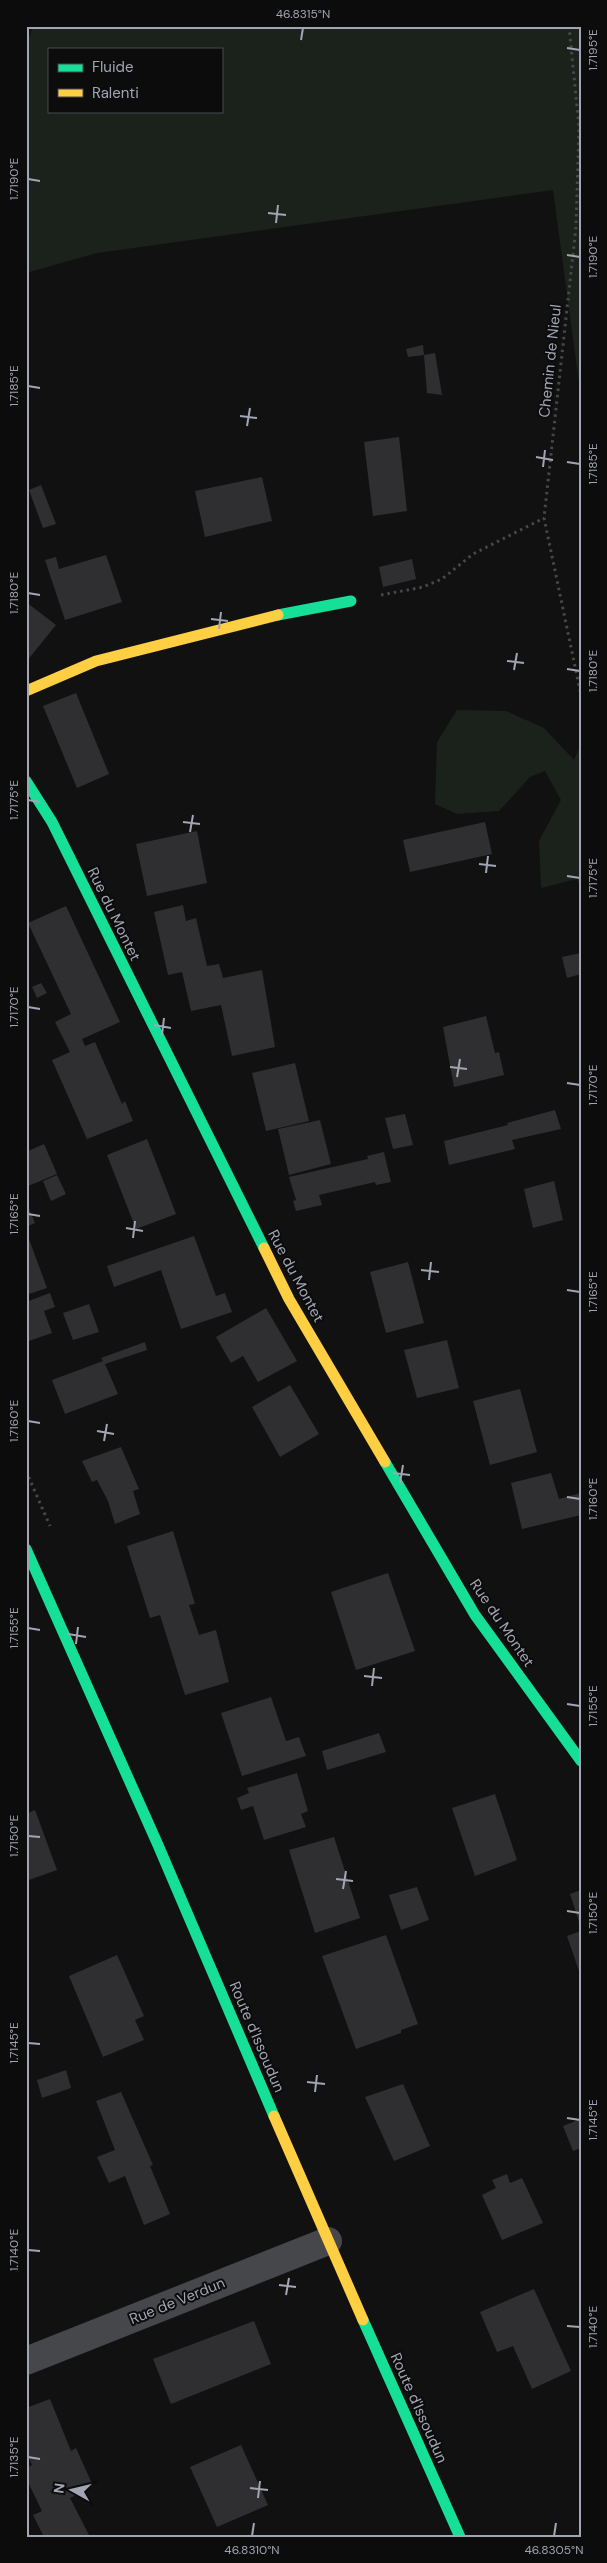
<svg xmlns="http://www.w3.org/2000/svg" width="607" height="2563" viewBox="0 0 607 2563" font-family="'DM Sans',sans-serif">
  <style>
    .green { fill: #1b221c; fill-rule: evenodd }
    .building { fill: #2f2f31 }
    .lines { fill: none; stroke-linecap: round; stroke-linejoin: round }
    .path { stroke: #47474c; stroke-width: 3; stroke-dasharray: 2.5 4; stroke-linecap: butt }
    .street { stroke: #46474a; stroke-width: 28 }
    .fast { stroke: #16e098; stroke-width: 11 }
    .slow { stroke: #ffcf43; stroke-width: 11 }
    .ticks { fill: none; stroke: #a2a5b3; stroke-width: 2 }
    .labels { text-anchor: middle; stroke-width: 4; stroke-linejoin: round; paint-order: stroke }
    .street-label { font-size: 15px; fill: #a2a5b3; stroke: #0c0c0d }
    .neatline { fill: none; stroke: #a2a5b3; stroke-width: 2 }
    .ticks-label { font-size: 12px; text-anchor: middle; fill: #a2a5b3 }
  </style>
  <rect width="100%" height="100%" fill="#111112"/>
  <g class="green">
    <path d="M 33,26 L 581,26 L 581,398 L 553,190 L 97,253 L 26,273 L 26,46 ZM 49,49 L 221,49 L 221,111 L 49,111 Z"/>
    <path d="M 457,710 L 506,711 L 544,728 L 574,760 L 581,744 L 581,889 L 577,879 L 541,888 L 539,841 L 561,800 L 545,771 L 530,777 L 499,811 L 457,814 L 435,804 L 437,742 Z"/>
  </g>
  <g class="building">
    <path d="M 423,345 L 424,355 L 408,357 L 406,349 Z"/>
    <path d="M 435,353 L 442,395 L 427,393 L 424,355 Z"/>
    <path d="M 399,437 L 407,511 L 373,516 L 364,442 Z"/>
    <path d="M 262,477 L 272,521 L 205,537 L 195,491 Z"/>
    <path d="M 41,485 L 56,524 L 43,528 L 29,490 Z"/>
    <path d="M 106,555 L 122,602 L 65,620 L 45,560 L 56,557 L 59,569 Z"/>
    <path d="M 412,559 L 416,579 L 383,587 L 379,567 Z"/>
    <path d="M 26,602 L 56,625 L 26,662 Z"/>
    <path d="M 76,693 L 109,774 L 77,788 L 43,706 Z"/>
    <path d="M 485,822 L 492,854 L 410,872 L 403,840 Z"/>
    <path d="M 197,831 L 207,883 L 147,896 L 136,844 Z"/>
    <path d="M 183,905 L 186,921 L 196,918 L 207,966 L 219,964 L 223,978 L 262,970 L 275,1047 L 232,1056 L 221,1005 L 191,1011 L 182,972 L 168,975 L 154,912 Z"/>
    <path d="M 66,906 L 120,1022 L 82,1039 L 85,1046 L 95,1042 L 122,1104 L 125,1101 L 133,1121 L 87,1139 L 52,1060 L 70,1052 L 55,1022 L 71,1014 L 28,923 Z"/>
    <path d="M 581,953 L 581,974 L 567,978 L 562,957 Z"/>
    <path d="M 41,983 L 47,993 L 37,998 L 32,987 Z"/>
    <path d="M 486,1016 L 495,1053 L 499,1052 L 504,1075 L 454,1087 L 443,1027 Z"/>
    <path d="M 295,1063 L 309,1121 L 266,1131 L 252,1073 Z"/>
    <path d="M 555,1110 L 561,1129 L 512,1140 L 515,1149 L 449,1165 L 444,1141 L 508,1125 L 507,1123 Z"/>
    <path d="M 405,1114 L 413,1145 L 393,1149 L 385,1118 Z"/>
    <path d="M 320,1120 L 331,1164 L 289,1175 L 278,1129 Z"/>
    <path d="M 147,1139 L 176,1214 L 136,1229 L 107,1155 Z"/>
    <path d="M 44,1144 L 57,1174 L 28,1186 L 26,1152 Z"/>
    <path d="M 384,1152 L 391,1182 L 376,1185 L 375,1182 L 319,1195 L 322,1205 L 296,1211 L 293,1201 L 296,1200 L 289,1177 L 368,1159 L 367,1156 Z"/>
    <path d="M 57,1175 L 66,1194 L 51,1201 L 43,1181 Z"/>
    <path d="M 554,1181 L 563,1220 L 533,1228 L 524,1189 Z"/>
    <path d="M 26,1202 L 35,1223 L 26,1227 Z"/>
    <path d="M 26,1231 L 47,1288 L 26,1295 Z"/>
    <path d="M 194,1236 L 216,1296 L 225,1293 L 232,1312 L 181,1329 L 161,1270 L 114,1287 L 107,1266 Z"/>
    <path d="M 408,1262 L 424,1323 L 386,1333 L 370,1272 Z"/>
    <path d="M 50,1293 L 55,1307 L 44,1311 L 52,1333 L 26,1342 L 26,1302 Z"/>
    <path d="M 89,1304 L 99,1332 L 73,1340 L 63,1313 Z"/>
    <path d="M 266,1308 L 297,1361 L 258,1382 L 243,1356 L 231,1363 L 216,1337 Z"/>
    <path d="M 447,1340 L 459,1388 L 417,1398 L 404,1350 Z"/>
    <path d="M 145,1342 L 147,1350 L 105,1364 L 118,1394 L 65,1414 L 52,1380 L 103,1361 L 101,1358 Z"/>
    <path d="M 290,1385 L 319,1434 L 280,1457 L 252,1407 Z"/>
    <path d="M 520,1389 L 537,1452 L 490,1465 L 473,1401 Z"/>
    <path d="M 121,1447 L 139,1489 L 133,1491 L 140,1514 L 115,1524 L 108,1501 L 97,1480 L 92,1482 L 82,1461 Z"/>
    <path d="M 551,1473 L 559,1499 L 581,1493 L 581,1515 L 522,1529 L 511,1483 Z"/>
    <path d="M 173,1531 L 195,1604 L 189,1605 L 199,1635 L 216,1630 L 229,1682 L 185,1695 L 160,1615 L 150,1618 L 127,1546 Z"/>
    <path d="M 388,1573 L 415,1651 L 356,1670 L 331,1592 Z"/>
    <path d="M 271,1697 L 286,1741 L 299,1737 L 306,1756 L 242,1776 L 221,1713 Z"/>
    <path d="M 379,1733 L 386,1752 L 327,1770 L 322,1751 Z"/>
    <path d="M 297,1773 L 308,1811 L 301,1814 L 306,1827 L 264,1840 L 253,1806 L 241,1810 L 237,1798 L 249,1793 L 247,1788 Z"/>
    <path d="M 495,1794 L 517,1860 L 475,1876 L 452,1808 Z"/>
    <path d="M 35,1810 L 57,1870 L 26,1881 L 26,1814 Z"/>
    <path d="M 334,1837 L 360,1918 L 315,1933 L 289,1850 Z"/>
    <path d="M 417,1887 L 429,1920 L 401,1930 L 389,1895 Z"/>
    <path d="M 581,1890 L 581,1924 L 580,1925 L 570,1894 Z"/>
    <path d="M 581,1931 L 581,1974 L 580,1974 L 567,1936 Z"/>
    <path d="M 386,1935 L 418,2024 L 401,2030 L 401,2033 L 356,2049 L 322,1956 Z"/>
    <path d="M 117,1955 L 144,2016 L 135,2020 L 144,2040 L 103,2057 L 69,1976 Z"/>
    <path d="M 66,2070 L 71,2088 L 42,2098 L 37,2080 Z"/>
    <path d="M 403,2084 L 430,2146 L 394,2161 L 365,2097 Z"/>
    <path d="M 121,2092 L 153,2165 L 150,2166 L 170,2214 L 144,2225 L 125,2176 L 109,2183 L 97,2157 L 115,2150 L 96,2101 Z"/>
    <path d="M 581,2119 L 581,2148 L 573,2151 L 563,2126 Z"/>
    <path d="M 507,2174 L 510,2183 L 522,2178 L 543,2223 L 502,2240 L 482,2195 L 496,2188 L 492,2180 Z"/>
    <path d="M 534,2289 L 571,2371 L 532,2389 L 513,2346 L 497,2352 L 480,2312 Z"/>
    <path d="M 254,2321 L 271,2364 L 171,2404 L 153,2359 Z"/>
    <path d="M 50,2399 L 71,2451 L 76,2448 L 93,2486 L 70,2498 L 90,2537 L 44,2537 L 33,2515 L 42,2511 L 26,2478 L 26,2468 L 32,2465 L 26,2451 L 26,2408 Z"/>
    <path d="M 241,2445 L 268,2505 L 217,2527 L 190,2467 Z"/>
  </g>
  <g class="lines">
    <g class="path">
      <path d="M 569,26 L 579,127 L 576,227 L 544,518 L 581,695"/>
      <path d="M 381,595 L 423,587 L 442,579 L 473,554 L 544,518"/>
      <path d="M 26,1471 L 50,1526"/>
    </g>
    <path class="street" d="M 26,2361 L 328,2241"/>
    <g class="fast">
      <path d="M 278,615 L 351,601"/>
      <path d="M 26,781 L 52,822 L 264,1248"/>
      <path d="M 385,1462 L 475,1615 L 581,1761"/>
      <path d="M 26,1549 L 158,1845 L 274,2116"/>
      <path d="M 363,2320 L 460,2537"/>
    </g>
    <g class="slow">
      <path d="M 26,691 L 96,661 L 278,615"/>
      <path d="M 264,1248 L 289,1299 L 385,1462"/>
      <path d="M 274,2116 L 363,2320"/>
    </g>
  </g>
  <path class="ticks" d="M 301,40 L 303,28M 567,48 L 580,50M 28,179 L 40,181M 268,213 L 286,215M 276,223 L 278,205M 567,255 L 580,257M 28,386 L 40,388M 240,416 L 257,418M 247,426 L 250,408M 536,457 L 553,460M 567,462 L 580,464M 543,467 L 545,450M 28,593 L 40,595M 211,619 L 228,621M 219,629 L 221,612M 507,661 L 524,663M 567,669 L 580,671M 514,670 L 517,653M 28,800 L 40,802M 183,822 L 200,824M 190,832 L 193,815M 479,864 L 496,866M 486,873 L 488,856M 567,876 L 580,878M 28,1007 L 40,1009M 154,1025 L 171,1028M 162,1035 L 164,1018M 450,1067 L 467,1069M 457,1077 L 460,1059M 567,1083 L 580,1085M 28,1214 L 40,1216M 126,1228 L 143,1231M 133,1238 L 135,1221M 421,1270 L 439,1272M 429,1280 L 431,1262M 567,1290 L 580,1292M 28,1421 L 40,1423M 97,1431 L 114,1434M 104,1441 L 107,1424M 393,1473 L 410,1475M 400,1483 L 403,1465M 567,1497 L 580,1499M 28,1628 L 40,1630M 68,1634 L 86,1637M 76,1644 L 78,1627M 364,1676 L 382,1678M 372,1686 L 374,1668M 567,1704 L 580,1706M 28,1836 L 40,1837M 336,1879 L 353,1881M 343,1889 L 346,1871M 567,1911 L 580,1913M 28,2043 L 40,2044M 307,2082 L 325,2084M 315,2092 L 317,2075M 567,2118 L 580,2120M 28,2250 L 40,2251M 279,2285 L 296,2287M 286,2295 L 289,2278M 567,2326 L 580,2327M 28,2457 L 40,2459M 250,2488 L 268,2490M 258,2498 L 260,2481M 252,2536 L 254,2523M 554,2536 L 556,2523"/>
  <g class="labels">
    <g class="street-label">
      <text transform="translate(550 361) rotate(-84)" y="5">Chemin de Nieul</text>
      <text transform="translate(114 914) rotate(64)" y="5">Rue du Montet</text>
      <text transform="translate(296 1276) rotate(62)" y="5">Rue du Montet</text>
      <text transform="translate(502 1623) rotate(56)" y="5">Rue du Montet</text>
      <text transform="translate(257 2037) rotate(67)" y="5">Route d'Issoudun</text>
      <text transform="translate(177 2301) rotate(-22)" y="5">Rue de Verdun</text>
      <text transform="translate(419 2408) rotate(66)" y="5">Route d'Issoudun</text>
    </g>
  </g>
  <rect width="607" height="2563" fill="none" stroke="#0c0c0d" stroke-width="55"/>
  <rect x="48" y="48" width="175" height="65" fill="#0c0c0d" stroke="#48494f"/>
  <rect x="58" y="64" width="25" height="8" fill="#16e098" stroke="#48494f"/>
  <text x="92" y="72" font-size="15" fill="#a2a5b3">Fluide</text>
  <rect x="58" y="89" width="25" height="8" fill="#ffcf43" stroke="#48494f"/>
  <text x="92" y="98" font-size="15" fill="#a2a5b3">Ralenti</text>
  <g transform="translate(72 2490) rotate(278)" stroke="#0c0c0d" stroke-width="4" paint-order="stroke">
  <path d="M0-4L9 19L0 12L-9 19Z" fill="#a2a5b3"/>
  <text y="-8" font-size="14" font-weight="bold" text-anchor="middle" fill="#a2a5b3">N</text>
  </g>
  <rect x="28" y="28" width="552" height="2508" class="neatline"/>
  <g class="ticks-label">
    <text x="303" y="18">46.8315°N</text>
    <text transform="translate(593 50) rotate(-90)" y="4">1.7195°E</text>
    <text transform="translate(14 179) rotate(-90)" y="4">1.7190°E</text>
    <text transform="translate(593 257) rotate(-90)" y="4">1.7190°E</text>
    <text transform="translate(14 386) rotate(-90)" y="4">1.7185°E</text>
    <text transform="translate(593 464) rotate(-90)" y="4">1.7185°E</text>
    <text transform="translate(14 593) rotate(-90)" y="4">1.7180°E</text>
    <text transform="translate(593 671) rotate(-90)" y="4">1.7180°E</text>
    <text transform="translate(14 800) rotate(-90)" y="4">1.7175°E</text>
    <text transform="translate(593 878) rotate(-90)" y="4">1.7175°E</text>
    <text transform="translate(14 1007) rotate(-90)" y="4">1.7170°E</text>
    <text transform="translate(593 1085) rotate(-90)" y="4">1.7170°E</text>
    <text transform="translate(14 1214) rotate(-90)" y="4">1.7165°E</text>
    <text transform="translate(593 1292) rotate(-90)" y="4">1.7165°E</text>
    <text transform="translate(14 1421) rotate(-90)" y="4">1.7160°E</text>
    <text transform="translate(593 1499) rotate(-90)" y="4">1.7160°E</text>
    <text transform="translate(14 1628) rotate(-90)" y="4">1.7155°E</text>
    <text transform="translate(593 1706) rotate(-90)" y="4">1.7155°E</text>
    <text transform="translate(14 1836) rotate(-90)" y="4">1.7150°E</text>
    <text transform="translate(593 1913) rotate(-90)" y="4">1.7150°E</text>
    <text transform="translate(14 2043) rotate(-90)" y="4">1.7145°E</text>
    <text transform="translate(593 2120) rotate(-90)" y="4">1.7145°E</text>
    <text transform="translate(14 2250) rotate(-90)" y="4">1.7140°E</text>
    <text transform="translate(593 2327) rotate(-90)" y="4">1.7140°E</text>
    <text transform="translate(14 2457) rotate(-90)" y="4">1.7135°E</text>
    <text x="252" y="2554">46.8310°N</text>
    <text x="554" y="2554">46.8305°N</text>
  </g>
</svg>
